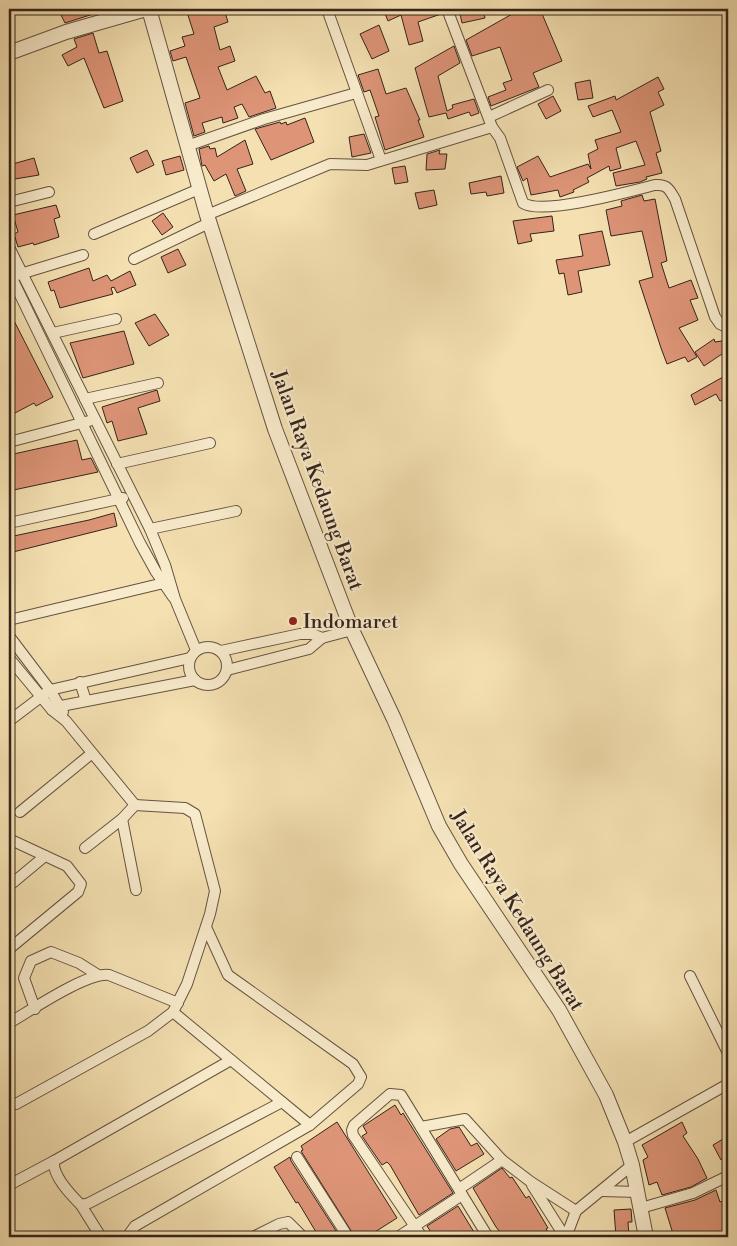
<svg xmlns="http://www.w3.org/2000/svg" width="737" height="1246" viewBox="0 0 737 1246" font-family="'Libre Bodoni',serif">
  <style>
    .building { fill: #dd9477; stroke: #35241c }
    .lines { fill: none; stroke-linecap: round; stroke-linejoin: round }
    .minor-casing { stroke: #655341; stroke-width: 12 }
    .tertiary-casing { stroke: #655341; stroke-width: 16 }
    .minor { stroke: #f8ebcc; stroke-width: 10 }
    .tertiary { stroke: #f8ebcc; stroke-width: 14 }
    .poi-dot { fill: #8f2418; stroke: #f8ebcc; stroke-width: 2 }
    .labels { text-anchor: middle; stroke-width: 4.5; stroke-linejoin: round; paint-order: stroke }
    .street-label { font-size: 20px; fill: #35241c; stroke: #f8ebcc }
    .poi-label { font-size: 20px; fill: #35241c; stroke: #f8ebcc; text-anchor: start }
  </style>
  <rect width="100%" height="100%" fill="#f4e0b1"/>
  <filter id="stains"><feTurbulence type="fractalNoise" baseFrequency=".004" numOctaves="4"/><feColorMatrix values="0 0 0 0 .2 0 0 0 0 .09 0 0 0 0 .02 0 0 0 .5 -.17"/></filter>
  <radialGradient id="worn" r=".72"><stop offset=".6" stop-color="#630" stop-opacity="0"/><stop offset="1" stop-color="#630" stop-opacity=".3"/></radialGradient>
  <g class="building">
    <path d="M 58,9 L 109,9 L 65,23 Z"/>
    <path d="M 186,9 L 224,9 L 228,22 L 214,27 L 220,50 L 230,46 L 235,61 L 218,67 L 227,90 L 256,76 L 265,93 L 270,91 L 276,108 L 249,117 L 242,104 L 234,107 L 238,118 L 223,123 L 222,117 L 202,123 L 205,132 L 194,136 L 185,103 L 200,98 L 186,57 L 173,61 L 170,51 L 185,46 L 182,37 L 194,34 Z"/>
    <path d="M 383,9 L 440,9 L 441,14 L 418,22 L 423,41 L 409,45 L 401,15 L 388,21 Z"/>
    <path d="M 459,9 L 483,9 L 485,18 L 462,23 Z"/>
    <path d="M 521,9 L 540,9 L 562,61 L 533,73 L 539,87 L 491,106 L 488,97 L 506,90 L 503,83 L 512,80 L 500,47 L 472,56 L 466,40 Z"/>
    <path d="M 379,25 L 389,51 L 372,59 L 360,34 Z"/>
    <path d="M 93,33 L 99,53 L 107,51 L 123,101 L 104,108 L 84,58 L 68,66 L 62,55 L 77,47 L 74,39 Z"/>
    <path d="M 454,46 L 460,63 L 438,76 L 447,111 L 453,108 L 452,105 L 474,99 L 479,113 L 471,116 L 469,112 L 448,119 L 446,113 L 429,117 L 415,68 Z"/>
    <path d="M 378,69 L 386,94 L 406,88 L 420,120 L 418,120 L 424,137 L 385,150 L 375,117 L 379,116 L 370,90 L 364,92 L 358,75 Z"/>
    <path d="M 658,77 L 664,89 L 658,92 L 664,105 L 650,112 L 661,151 L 656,153 L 662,173 L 646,177 L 647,179 L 640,182 L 616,186 L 613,173 L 645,165 L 636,141 L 616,148 L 621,168 L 610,171 L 609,166 L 587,178 L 589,182 L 573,190 L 574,192 L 560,197 L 558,190 L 531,195 L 527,178 L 523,181 L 517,167 L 538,156 L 550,177 L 588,164 L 591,169 L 588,154 L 598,149 L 595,140 L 621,132 L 612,110 L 593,117 L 588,106 L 615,96 L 616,100 Z"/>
    <path d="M 590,80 L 593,98 L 578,100 L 575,83 Z"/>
    <path d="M 553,96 L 561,111 L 546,119 L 538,104 Z"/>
    <path d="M 305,118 L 314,142 L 271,160 L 255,129 L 280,122 L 281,124 L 286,122 L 287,125 Z"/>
    <path d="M 364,134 L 371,153 L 352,157 L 349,137 Z"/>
    <path d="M 245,140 L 253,164 L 237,169 L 246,191 L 235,196 L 226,174 L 214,181 L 205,165 L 202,166 L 199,149 L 209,146 L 210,149 L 215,148 L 217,157 Z"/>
    <path d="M 147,150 L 154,165 L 137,173 L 130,158 Z"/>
    <path d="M 440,150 L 439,154 L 447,154 L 445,169 L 426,170 L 427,154 Z"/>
    <path d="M 180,156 L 184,170 L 166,175 L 162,161 Z"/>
    <path d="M 34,158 L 39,175 L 9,180 L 9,165 Z"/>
    <path d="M 405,166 L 408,182 L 395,184 L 392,168 Z"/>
    <path d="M 501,176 L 504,193 L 487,196 L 486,192 L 471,194 L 469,183 Z"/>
    <path d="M 434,190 L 437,205 L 419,209 L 415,193 Z"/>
    <path d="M 642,195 L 644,201 L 655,199 L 667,261 L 661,263 L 669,288 L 691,280 L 698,298 L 690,300 L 698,320 L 679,328 L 697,357 L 688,362 L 685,357 L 667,364 L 661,348 L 639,281 L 653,277 L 642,231 L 611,236 L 606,210 L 622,206 L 621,201 Z"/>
    <path d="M 56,205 L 60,217 L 54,219 L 59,237 L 34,245 L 33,243 L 18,247 L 14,234 L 18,232 L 13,215 Z"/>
    <path d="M 163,213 L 173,227 L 162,235 L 152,221 Z"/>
    <path d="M 552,216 L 554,231 L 530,234 L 532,241 L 518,244 L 513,221 Z"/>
    <path d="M 602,231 L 610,265 L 578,271 L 582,292 L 568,295 L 564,273 L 559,274 L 556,260 L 583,256 L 579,235 Z"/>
    <path d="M 178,249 L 186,265 L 168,273 L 161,257 Z"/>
    <path d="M 89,268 L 93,281 L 107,275 L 111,281 L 130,271 L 136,285 L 117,293 L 114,287 L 111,288 L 113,294 L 60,308 L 54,290 L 51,291 L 48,282 Z"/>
    <path d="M 9,311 L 53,397 L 36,406 L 34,403 L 15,413 L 9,400 Z"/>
    <path d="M 155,314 L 169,335 L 149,346 L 135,323 Z"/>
    <path d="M 124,331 L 134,364 L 83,378 L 70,343 Z"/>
    <path d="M 714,339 L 715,342 L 728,340 L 728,350 L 704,366 L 695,352 Z"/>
    <path d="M 723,377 L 728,385 L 728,397 L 720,401 L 716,394 L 695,405 L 691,395 Z"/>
    <path d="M 157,390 L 160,401 L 138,408 L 147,434 L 118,441 L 112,421 L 107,423 L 102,407 Z"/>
    <path d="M 77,440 L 82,460 L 91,458 L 98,472 L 9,491 L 9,455 Z"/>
    <path d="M 114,513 L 117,526 L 9,553 L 9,537 L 89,520 Z"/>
    <path d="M 395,1105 L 401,1115 L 403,1113 L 453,1193 L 419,1215 L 390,1165 L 387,1162 L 382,1165 L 362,1136 L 367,1133 L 363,1126 Z"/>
    <path d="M 337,1122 L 397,1218 L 367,1237 L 355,1237 L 301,1151 L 303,1150 L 301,1146 Z"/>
    <path d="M 682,1122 L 687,1133 L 683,1136 L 698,1159 L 707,1178 L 691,1187 L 662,1195 L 657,1182 L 649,1185 L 643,1160 L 648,1157 L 642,1145 Z"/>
    <path d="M 459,1127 L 471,1146 L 477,1143 L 484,1154 L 456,1171 L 436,1139 L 450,1129 Z"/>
    <path d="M 728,1136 L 728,1156 L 721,1160 L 713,1145 Z"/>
    <path d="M 290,1157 L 291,1161 L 340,1237 L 319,1237 L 298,1202 L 296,1203 L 274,1167 Z"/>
    <path d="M 502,1168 L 510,1178 L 512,1177 L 526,1198 L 529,1196 L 548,1228 L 546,1229 L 551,1237 L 504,1237 L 496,1227 L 473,1188 Z"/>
    <path d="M 716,1190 L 720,1202 L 728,1199 L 728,1237 L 674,1237 L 665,1208 L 695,1200 Z"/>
    <path d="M 458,1206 L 477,1237 L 434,1237 L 427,1226 Z"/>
    <path d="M 631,1209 L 632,1222 L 628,1222 L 629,1237 L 616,1237 L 614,1210 Z"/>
  </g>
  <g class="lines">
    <defs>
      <g id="minor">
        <path d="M 327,9 L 381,160"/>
        <path d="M 447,9 L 492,127 L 500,138 L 523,203 C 542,216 631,191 655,185 C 667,184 669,189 675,199 L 715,317 L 720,324 L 728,328"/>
        <path d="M 489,117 L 548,90"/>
        <path d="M 187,146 L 264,119 L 356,93"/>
        <path d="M 9,202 L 49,192"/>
        <path d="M 207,215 L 330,164 L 367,165 L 492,127"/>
        <path d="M 94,234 L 199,189"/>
        <path d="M 9,247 L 150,529 L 165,565 L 175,599 L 196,650"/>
        <path d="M 134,259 L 209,223"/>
        <path d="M 9,272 L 140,543 L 156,572 L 173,597"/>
        <path d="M 17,275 L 83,255"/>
        <path d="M 53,333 L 116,319"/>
        <path d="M 85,399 L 158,383"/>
        <path d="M 9,442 L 89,421"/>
        <path d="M 117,464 L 210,443"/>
        <path d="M 9,523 L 123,498"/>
        <path d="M 150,529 L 236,511"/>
        <path d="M 9,620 L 168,582"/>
        <path d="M 9,636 L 50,690 L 63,712"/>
        <circle cx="208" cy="666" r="19"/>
        <path d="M 221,651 L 300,634 L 312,634 L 322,638 L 352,630"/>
        <path d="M 9,658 L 52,710 L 66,721 L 135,805"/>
        <path d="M 227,670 L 309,649 L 322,638"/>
        <path d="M 80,682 L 86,701"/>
        <path d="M 52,710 L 61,706 L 195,680"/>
        <path d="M 9,721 L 50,690 L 190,658"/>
        <path d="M 20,812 L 91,754"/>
        <path d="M 122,819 L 136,890"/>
        <path d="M 9,839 L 67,866 L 81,884 L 78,892 L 9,949"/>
        <path d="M 9,886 L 45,856"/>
        <path d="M 690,976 L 728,1053"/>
        <path d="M 35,1009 L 24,978 L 31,961 L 51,952 L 79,963 L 98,975"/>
        <path d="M 173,1012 L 310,1125"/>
        <path d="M 9,1023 C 30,1011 87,972 109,975 L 178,1003"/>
        <path d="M 231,1060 L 54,1161 C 52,1176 72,1196 81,1205 L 89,1203 L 282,1102"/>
        <path d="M 9,1101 L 16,1104 L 148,1031 L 173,1012 L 187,984 L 210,914 L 215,891 L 195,814 L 185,808 L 135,805 L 122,819 L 85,848"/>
        <path d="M 421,1127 L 465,1119 L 502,1160 L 531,1182 L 576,1211"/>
        <path d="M 625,1142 L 728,1084"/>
        <path d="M 297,1157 L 348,1237"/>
        <path d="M 9,1185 L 54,1161"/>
        <path d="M 532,1185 L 565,1237"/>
        <path d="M 459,1189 L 502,1160"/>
        <path d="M 602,1191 L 638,1192"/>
        <path d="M 81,1205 L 101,1237"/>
        <path d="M 641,1208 L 693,1193 L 728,1176"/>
        <path d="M 127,1237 L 135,1226 L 310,1125 L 358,1084 L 361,1077 L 353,1064 L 228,975 L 206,927"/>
        <path d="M 253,1237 L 279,1224 L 288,1222 L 303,1237"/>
        <path d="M 398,1237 L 462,1195"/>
        <path d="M 422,1237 L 353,1135 L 352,1130 L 354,1125 L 390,1094 L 401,1095 L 488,1237"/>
        <path d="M 566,1237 L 576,1211 L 632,1165"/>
      </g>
      <g id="tertiary">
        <path d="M 149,9 L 207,215 L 275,429 L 352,630 L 394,719 L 439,826 L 461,864 L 559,1010 L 606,1095 L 625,1142 L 632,1165 L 646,1237"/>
        <path d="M 9,53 L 66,32 L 146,9"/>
      </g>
    </defs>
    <use href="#minor" class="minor-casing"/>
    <use href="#tertiary" class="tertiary-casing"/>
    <use href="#minor" class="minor"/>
    <use href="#tertiary" class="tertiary"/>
  </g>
  <circle class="poi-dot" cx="293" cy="621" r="5"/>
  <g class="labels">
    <g class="street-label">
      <text transform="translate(318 480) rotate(70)" y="7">Jalan Raya Kedaung Barat</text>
      <text transform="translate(518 910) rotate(58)" y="7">Jalan Raya Kedaung Barat</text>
    </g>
    <g class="poi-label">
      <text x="303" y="628">Indomaret</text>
    </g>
  </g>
  <rect width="737" height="1246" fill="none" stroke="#f4e0b1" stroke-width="30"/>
  <rect x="10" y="10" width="717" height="1226" fill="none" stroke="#35241c" stroke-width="2.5"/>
  <rect x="15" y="15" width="707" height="1216" fill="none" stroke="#35241c"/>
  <rect width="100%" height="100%" filter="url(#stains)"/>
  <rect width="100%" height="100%" fill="url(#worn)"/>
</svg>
